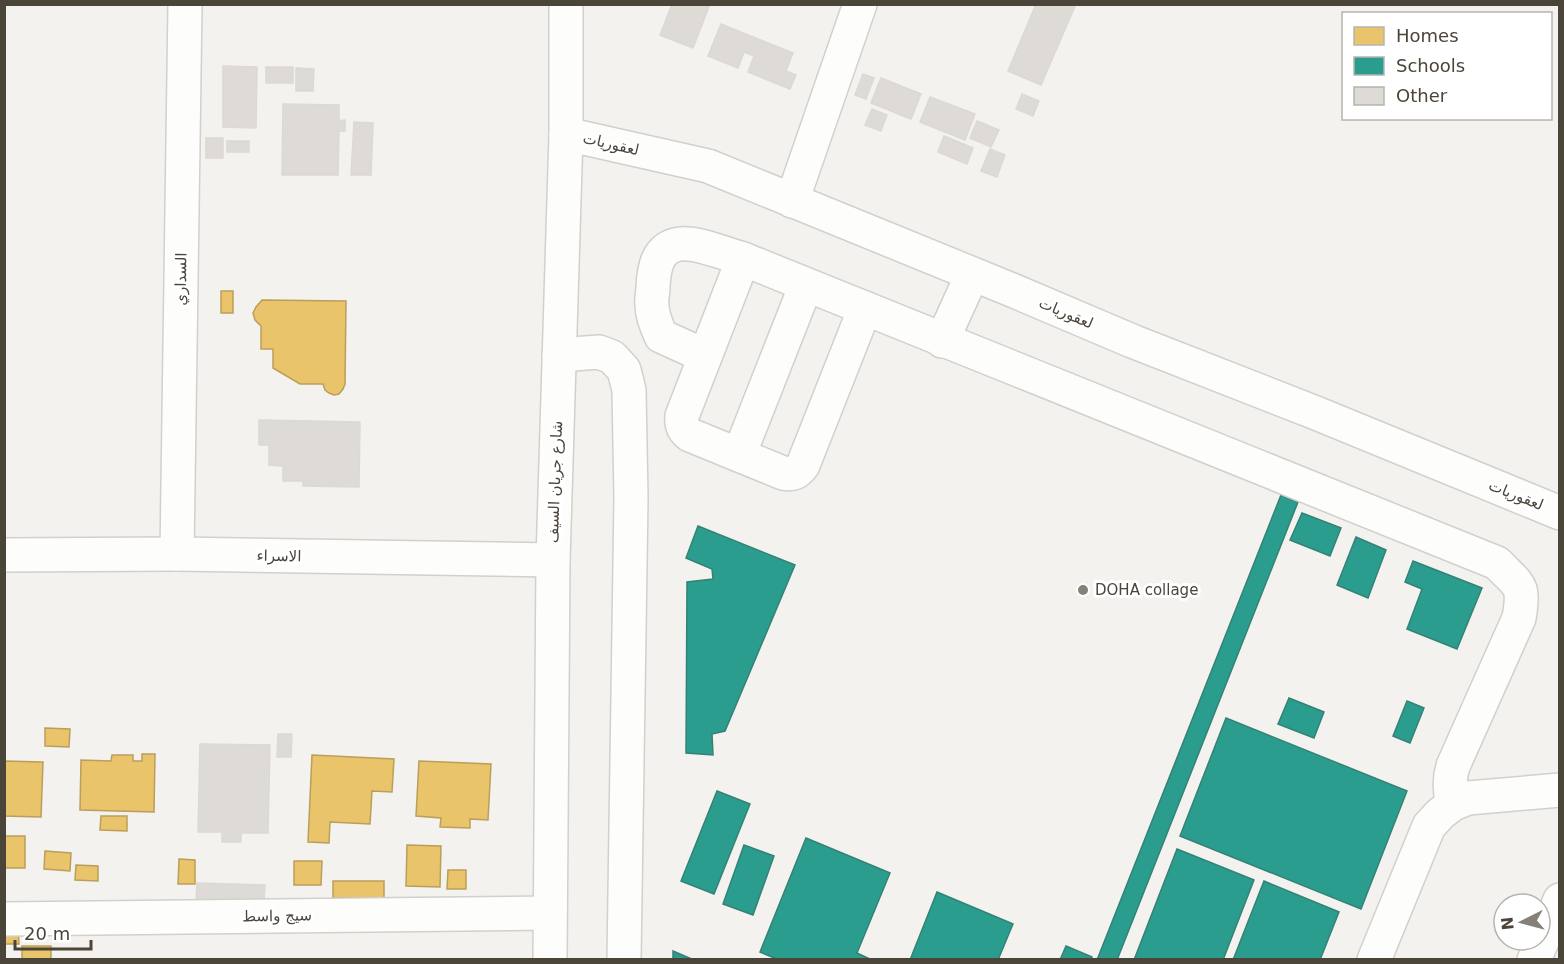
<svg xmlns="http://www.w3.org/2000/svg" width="1564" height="964" viewBox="0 0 1564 964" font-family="'DejaVu Sans',Vazirmatn,sans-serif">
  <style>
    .homes { fill: #e9c46a; stroke: #ba9e5b; stroke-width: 1.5 }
    .schools { fill: #2a9d8f; stroke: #348275; stroke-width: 1.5 }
    .building { fill: #dedbd6; stroke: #dcd9d4; stroke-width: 1.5 }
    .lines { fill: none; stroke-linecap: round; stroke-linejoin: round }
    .minor-casing { stroke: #d2d0cb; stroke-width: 36 }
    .minor { stroke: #fdfdfc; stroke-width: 33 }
    .poi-dot { fill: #868178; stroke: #fff; stroke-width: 2 }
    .labels { text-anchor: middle; stroke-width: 6; stroke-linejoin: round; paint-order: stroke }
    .street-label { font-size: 15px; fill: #4b4439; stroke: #fff }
    .poi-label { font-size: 15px; fill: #4b4439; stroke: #fff; text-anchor: start }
  </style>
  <rect width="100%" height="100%" fill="#f4f2ee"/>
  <g class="homes">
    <rect x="221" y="291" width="12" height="22"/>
    <path d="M 262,300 L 346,301 L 345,384 L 343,389 L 339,394 L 334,395 L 329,393 L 325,390 L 323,384 L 300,384 L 273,368 L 273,349 L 261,349 L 261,326 L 255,320 L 253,313 L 256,307 Z"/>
    <path d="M 45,728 L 70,729 L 69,747 L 45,746 Z"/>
    <path d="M 142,754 L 155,754 L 154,812 L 80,810 L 81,760 L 111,761 L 112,755 L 133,755 L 133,761 L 142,761 Z"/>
    <path d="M 312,755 L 394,759 L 392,792 L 372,791 L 370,824 L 330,822 L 329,843 L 308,842 Z"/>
    <path d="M 4,761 L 43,762 L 41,817 L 4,816 Z"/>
    <path d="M 419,761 L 491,764 L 488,820 L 470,819 L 470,828 L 440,827 L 441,818 L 416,816 Z"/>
    <path d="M 101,816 L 127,816 L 127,831 L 100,830 Z"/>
    <rect x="4" y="836" width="21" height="32"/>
    <path d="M 407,845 L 441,846 L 440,887 L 406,886 Z"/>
    <path d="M 45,851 L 71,853 L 70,871 L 44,869 Z"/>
    <path d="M 179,859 L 195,860 L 195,884 L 178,884 Z"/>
    <path d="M 294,861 L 322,861 L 321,885 L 294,885 Z"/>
    <path d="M 76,865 L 98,866 L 98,881 L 75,880 Z"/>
    <path d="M 448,870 L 466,870 L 466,889 L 447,889 Z"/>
    <rect x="333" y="881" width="51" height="17"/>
    <path d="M 4,928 L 18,928 L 19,944 L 4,944 Z"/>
    <rect x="22" y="946" width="29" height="14"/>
  </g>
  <g class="schools">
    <path d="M 1281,495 L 1298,502 L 1117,960 L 1097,960 Z"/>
    <path d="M 1302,513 L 1341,528 L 1330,556 L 1290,540 Z"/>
    <path d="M 698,526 L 795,565 L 725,731 L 712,734 L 713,755 L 686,753 L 687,582 L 713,579 L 712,569 L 686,558 Z"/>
    <path d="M 1356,537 L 1386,550 L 1368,598 L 1337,585 Z"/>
    <path d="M 1413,561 L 1482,588 L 1457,649 L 1407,629 L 1422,589 L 1405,582 Z"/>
    <path d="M 1289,698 L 1324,712 L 1314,738 L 1278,724 Z"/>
    <path d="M 1407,701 L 1424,708 L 1410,743 L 1393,736 Z"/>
    <path d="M 1226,718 L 1407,791 L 1361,909 L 1180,836 Z"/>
    <path d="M 717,791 L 750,804 L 714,894 L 681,881 Z"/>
    <path d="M 806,838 L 890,873 L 857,953 L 872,960 L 779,960 L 760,952 Z"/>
    <path d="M 744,845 L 774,856 L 753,915 L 723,904 Z"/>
    <path d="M 1177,849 L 1254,880 L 1223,960 L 1134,960 Z"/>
    <path d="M 1264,881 L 1339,912 L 1320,960 L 1233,960 Z"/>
    <path d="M 937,892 L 1013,924 L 998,960 L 910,960 Z"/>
    <path d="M 1066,946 L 1092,957 L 1091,960 L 1060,960 Z"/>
    <path d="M 673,951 L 694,960 L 673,960 Z"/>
  </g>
  <g class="building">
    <path d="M 672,4 L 710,4 L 693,48 L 660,35 Z"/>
    <path d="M 1036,4 L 1076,4 L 1041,85 L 1008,71 Z"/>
    <path d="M 721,24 L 793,53 L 786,71 L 796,75 L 790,89 L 748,72 L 754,56 L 744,52 L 738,68 L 708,56 Z"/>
    <path d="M 223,66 L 257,67 L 256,128 L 223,127 Z"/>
    <rect x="266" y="67" width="27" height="16"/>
    <path d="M 296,68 L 314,69 L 313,91 L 296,91 Z"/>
    <path d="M 863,74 L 874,78 L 866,99 L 855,95 Z"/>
    <path d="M 881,78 L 921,94 L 911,119 L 871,103 Z"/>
    <path d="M 1022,94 L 1039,101 L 1033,116 L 1016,109 Z"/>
    <path d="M 930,97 L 975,114 L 965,140 L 920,122 Z"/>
    <path d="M 283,104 L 339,105 L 339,121 L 345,120 L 345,131 L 339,131 L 338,175 L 282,175 Z"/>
    <path d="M 872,109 L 887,115 L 881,131 L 865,125 Z"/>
    <path d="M 977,121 L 999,130 L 991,147 L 970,138 Z"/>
    <path d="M 354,122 L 373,123 L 371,175 L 351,175 Z"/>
    <path d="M 944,136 L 973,148 L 967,164 L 938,152 Z"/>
    <rect x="206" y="138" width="17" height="20"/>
    <rect x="227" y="141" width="22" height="11"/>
    <path d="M 990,149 L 1005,155 L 997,177 L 981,171 Z"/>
    <path d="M 259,420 L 360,422 L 359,487 L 303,486 L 303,481 L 283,481 L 283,466 L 269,465 L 269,445 L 259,445 Z"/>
    <path d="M 278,734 L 292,734 L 291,757 L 277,757 Z"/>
    <path d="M 200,744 L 270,745 L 268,833 L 241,833 L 241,842 L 222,842 L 222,832 L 198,832 Z"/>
    <path d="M 197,883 L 265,885 L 264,902 L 196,901 Z"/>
  </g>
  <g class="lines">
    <defs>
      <g id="minor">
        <path d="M 566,134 L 708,166 L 1012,290 L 1132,341 L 1316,413 L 1560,513"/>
        <path d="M 792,201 L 860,4"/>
        <path d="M 743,259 L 682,416 C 681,425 683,430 690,435 L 783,473 C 793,475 797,473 803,465 L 865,308"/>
        <path d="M 942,341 L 972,275"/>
        <path d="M 559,355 L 599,352 L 612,357 L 624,370 L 629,390 L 631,498 L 624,960"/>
        <path d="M 705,356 L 661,336 C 657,326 652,316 652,305 C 651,299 653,293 653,287 C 654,268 657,247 680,244 C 698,242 725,254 743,259 L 1497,563 C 1520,587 1525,584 1519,618 L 1453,766 C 1449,779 1449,790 1453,804"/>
        <path d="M 739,455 L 806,285"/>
        <path d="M 177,554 L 185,4"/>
        <path d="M 4,555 L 177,554 L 553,560"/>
        <path d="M 4,919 L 549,913"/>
        <path d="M 550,960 L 553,560 L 566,134 L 566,4"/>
        <path d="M 1374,960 L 1429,826 L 1440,814 L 1453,804 L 1468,798 L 1560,790"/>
        <path d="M 1534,960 L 1560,900"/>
      </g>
    </defs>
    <use href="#minor" class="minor-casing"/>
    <use href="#minor" class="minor"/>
  </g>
  <circle class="poi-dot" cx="1083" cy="590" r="6"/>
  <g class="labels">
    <g class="street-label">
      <text transform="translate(611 144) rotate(13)" y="5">لعقوريات</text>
      <text transform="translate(181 279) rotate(-89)" y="5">السداري</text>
      <text transform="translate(1066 313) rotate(23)" y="5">لعقوريات</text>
      <text transform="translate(555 482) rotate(-88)" y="5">شارع جريان السيف</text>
      <text transform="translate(1516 495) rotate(22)" y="5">لعقوريات</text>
      <text transform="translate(279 556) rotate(1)" y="5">الاسراء</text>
      <text transform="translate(277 916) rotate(-1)" y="5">سيج واسط</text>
    </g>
    <g class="poi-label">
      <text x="1095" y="595">DOHA collage</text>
    </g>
  </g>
  <rect width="1564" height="964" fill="none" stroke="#4b4439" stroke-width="12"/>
  <rect x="1342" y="12" width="210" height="108" fill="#ffffff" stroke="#b7b4b0" stroke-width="1.5"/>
  <rect x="1354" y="27" width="30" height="18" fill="#e9c46a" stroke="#b7b4b0" stroke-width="1.5"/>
  <text x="1396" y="42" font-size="18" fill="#4b4439">Homes</text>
  <rect x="1354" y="57" width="30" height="18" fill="#2a9d8f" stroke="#b7b4b0" stroke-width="1.5"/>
  <text x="1396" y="72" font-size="18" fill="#4b4439">Schools</text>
  <rect x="1354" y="87" width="30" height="18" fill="#dedbd6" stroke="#b7b4b0" stroke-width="1.5"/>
  <text x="1396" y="102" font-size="18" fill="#4b4439">Other</text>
  <g transform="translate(1522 922) rotate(264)"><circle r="28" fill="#ffffff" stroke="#b7b4b0" stroke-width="1.5"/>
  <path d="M0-4.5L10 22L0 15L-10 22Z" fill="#868178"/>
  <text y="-9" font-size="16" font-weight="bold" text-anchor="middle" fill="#4b4439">N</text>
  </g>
  <path d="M15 940v9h76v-9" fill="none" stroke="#4b4439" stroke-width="3"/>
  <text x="24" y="940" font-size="18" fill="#4b4439" stroke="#ffffff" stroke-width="4.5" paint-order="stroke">20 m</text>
</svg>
